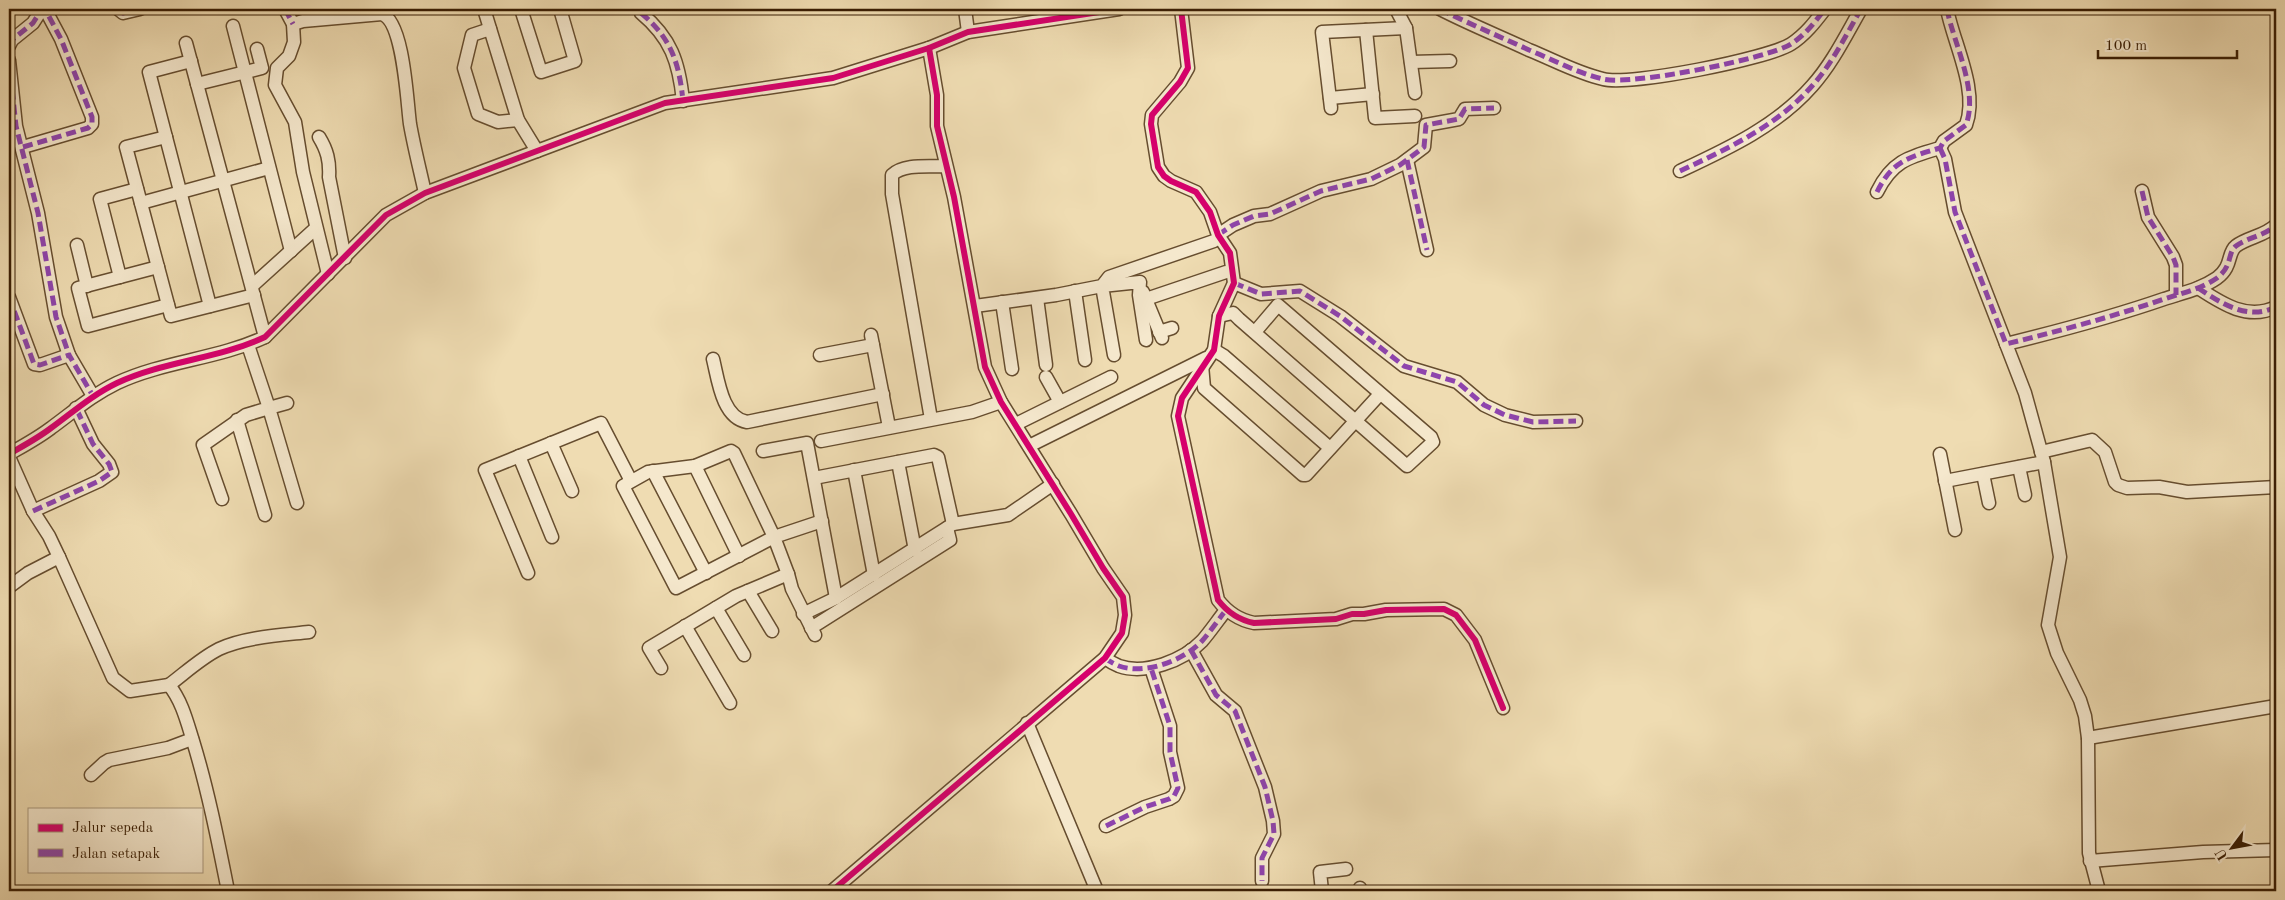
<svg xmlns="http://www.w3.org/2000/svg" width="2285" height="900" viewBox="0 0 2285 900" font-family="'Old Standard TT',serif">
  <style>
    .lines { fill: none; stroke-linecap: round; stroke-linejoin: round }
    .minor-casing { stroke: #664d2f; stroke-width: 15 }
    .minor { stroke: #f5e8cd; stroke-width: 12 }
    .quiet { stroke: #8e44ad; stroke-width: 5; stroke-dasharray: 10 5; stroke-linecap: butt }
    .cycleway-casing { stroke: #f5e8cd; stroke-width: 9 }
    .cycleway { stroke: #d6006c; stroke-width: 6 }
  </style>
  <rect width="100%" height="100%" fill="#efdcb2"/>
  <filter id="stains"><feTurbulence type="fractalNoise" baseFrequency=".004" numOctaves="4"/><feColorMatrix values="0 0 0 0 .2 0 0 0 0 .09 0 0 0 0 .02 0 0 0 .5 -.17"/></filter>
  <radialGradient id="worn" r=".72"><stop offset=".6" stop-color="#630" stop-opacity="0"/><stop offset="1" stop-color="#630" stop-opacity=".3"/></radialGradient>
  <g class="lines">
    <defs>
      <g id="minor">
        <path d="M 118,9 L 123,13 L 140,9"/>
        <path d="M 285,9 L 293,24 L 294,42 L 289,56 L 277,68 L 275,85 L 295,122 L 303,172 L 328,274"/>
        <path d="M 484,9 L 518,120 L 537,151"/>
        <path d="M 521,9 L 541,72 L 575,61 L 560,9"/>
        <path d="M 965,9 L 968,32"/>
        <path d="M 1181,9 L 1188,68 L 1180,82 L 1152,115 L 1151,124 L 1158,167 L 1164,176 L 1171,181 L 1196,192 L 1210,212 L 1218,235 L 1230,253 L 1234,283 L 1219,316 L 1214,350 L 1182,398 L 1178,416 L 1218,600 C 1228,613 1239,620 1254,623 L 1336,619 L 1352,614 L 1364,614 L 1386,610 L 1444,609 L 1456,615 L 1475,640 L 1503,708"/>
        <path d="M 1396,9 L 1406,28 L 1415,93"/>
        <path d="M 1440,9 C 1469,24 1499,36 1529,50 C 1554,60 1577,73 1603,79 C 1630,86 1767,59 1791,44 C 1805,35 1815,22 1825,9"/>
        <path d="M 641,13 C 671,38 679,62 683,101"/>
        <path d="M 293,24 L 303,21 L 382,14 C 404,22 407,103 410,124 C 414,147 420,170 425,193"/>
        <path d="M 233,26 L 291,251"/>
        <path d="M 490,29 L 472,35 L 464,68 L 478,114 L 498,122 L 518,120"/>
        <path d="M 1366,30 L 1375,118 L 1415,116"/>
        <path d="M 186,43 L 265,337"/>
        <path d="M 9,46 L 12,40 L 33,23 L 42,9"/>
        <path d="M 9,60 L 16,126 L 38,213 L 56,317 L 69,355"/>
        <path d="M 191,61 L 149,72 L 210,306"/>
        <path d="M 1411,62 L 1450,61"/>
        <path d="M 197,84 L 262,68 L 257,49"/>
        <path d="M 1330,98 L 1373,94"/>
        <path d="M 1331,108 L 1322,32 L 1406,28"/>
        <path d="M 166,137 L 126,147 L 171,316 L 254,295"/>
        <path d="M 319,137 C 327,150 330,161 329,177 L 345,258"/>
        <path d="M 23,147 L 88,128 L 92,124 L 92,117 L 61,39 L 45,9"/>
        <path d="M 1940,148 L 1945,159 L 1955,212 L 2025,393 L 2044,462 L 2060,557 L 2048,625 L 2057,653 L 2080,700 L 2085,716 L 2088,738 L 2089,853 L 2099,891"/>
        <path d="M 1407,160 L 1427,250"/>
        <path d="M 1680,171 C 1727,149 1777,126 1812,86 C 1832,64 1846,35 1861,9"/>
        <path d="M 2142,191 L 2148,217 L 2173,257 L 2176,265 L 2176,295"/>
        <path d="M 1877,192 C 1892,161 1909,157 1940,148 L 1944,141 L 1966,125 C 1979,90 1953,42 1947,9"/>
        <path d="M 141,203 L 269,168"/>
        <path d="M 1218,235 L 1233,225 L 1254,216 L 1270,214 L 1321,191 L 1371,179 L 1400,165 L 1424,147 L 1426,125 L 1459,119 L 1465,109 L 1494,108"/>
        <path d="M 77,245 L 87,286"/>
        <path d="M 158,267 L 78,288 L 88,326 L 168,305"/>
        <path d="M 120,277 L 100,199 L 137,189"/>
        <path d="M 1234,283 L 1261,294 L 1300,291 L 1340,316 L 1404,366 L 1457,382 L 1484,405 L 1505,415 L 1533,422 L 1576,421"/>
        <path d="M 252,286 L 316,228"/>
        <path d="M 2198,288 C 2221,303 2247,321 2276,307"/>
        <path d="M 1075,291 L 1085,360"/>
        <path d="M 1143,292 L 1162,338"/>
        <path d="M 9,297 L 34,364 L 40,365 L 69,355 L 93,396"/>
        <path d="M 1037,298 L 1046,365"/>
        <path d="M 1146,299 L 1226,272"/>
        <path d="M 1002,302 L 1012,369"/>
        <path d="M 975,306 L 1056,295 L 1102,286 L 1109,277 L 1214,241"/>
        <path d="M 1219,316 L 1233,313 L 1239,319 L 1407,466 L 1433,442 L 1431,437 L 1278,305 L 1255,332"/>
        <path d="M 1159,332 L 1172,328"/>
        <path d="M 871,335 L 889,427"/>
        <path d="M 2006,344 C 2059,331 2112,317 2164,299 C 2182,293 2201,289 2217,278 C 2233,266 2227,253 2236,246 C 2248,237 2265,236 2276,225"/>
        <path d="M 1214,350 L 1224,356 L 1330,448"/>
        <path d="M 820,355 L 873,345"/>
        <path d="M 1114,355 L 1102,286 L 1140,282 L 1139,295 L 1146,340"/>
        <path d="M 713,359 C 718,379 722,418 747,422 L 883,394"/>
        <path d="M 1202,365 L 1204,388 L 1303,475 L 1306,475 L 1380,394"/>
        <path d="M 1046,377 L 1060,402"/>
        <path d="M 287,403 L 269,408 L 297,503"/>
        <path d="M 931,419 L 892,194 L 892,175 C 904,163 930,167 945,166"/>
        <path d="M 237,420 L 265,515"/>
        <path d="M 1016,424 L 1111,377"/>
        <path d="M 821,441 L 972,412 L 1001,402"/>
        <path d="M 551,443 L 572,491"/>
        <path d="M 1029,446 L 1206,358"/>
        <path d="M 763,451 L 807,443 L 836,598"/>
        <path d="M 2041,452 L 2092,440 L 2105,452 L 2115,482 L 2118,485 L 2127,488 L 2159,487 L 2187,492 L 2276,487"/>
        <path d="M 9,454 C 23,446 38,438 51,428 C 73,412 92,395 117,383 C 164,361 218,359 265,337 L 386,215 L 425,193 L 665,103 L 833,78 L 929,48 L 968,32 L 1119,9"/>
        <path d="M 1940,454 L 1955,530"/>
        <path d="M 519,456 L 552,537"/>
        <path d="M 9,457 L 33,511 L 49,536 L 59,557 L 113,678 L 130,691 L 169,685 C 182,701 187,722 193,741 C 208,790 218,841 228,891"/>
        <path d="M 898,462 L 915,550"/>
        <path d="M 695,466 L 739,556"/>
        <path d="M 2019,467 L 2025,495"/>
        <path d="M 854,470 L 874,575"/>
        <path d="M 653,471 L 706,573"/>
        <path d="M 1983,474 L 1989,503"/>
        <path d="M 814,478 L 934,455 L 938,457 L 953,524"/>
        <path d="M 1945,481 L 2044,462"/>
        <path d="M 222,499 L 203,445 L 246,415 L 269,408 L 248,345"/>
        <path d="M 33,511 L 99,481 L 112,472 L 109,464 L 93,444 L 76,408"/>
        <path d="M 528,573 L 485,470 L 601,423 L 631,481"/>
        <path d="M 788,574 L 774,537 L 734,453 L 731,451 L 695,466 L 648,472 L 623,486 L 676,588 L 774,537 L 822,521"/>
        <path d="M 9,587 L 28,573 L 59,557"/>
        <path d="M 748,591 L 772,631"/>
        <path d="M 716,608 L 744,655"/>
        <path d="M 803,614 L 836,598 L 953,524 L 1008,515 L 1053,484"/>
        <path d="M 685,626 L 730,703"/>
        <path d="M 811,628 L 950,540 L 947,528"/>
        <path d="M 1191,650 L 1216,695 L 1235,711 L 1265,787 L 1273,821 L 1274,834 L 1262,858 L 1262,881"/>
        <path d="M 1105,658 C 1109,661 1114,664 1119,666 C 1145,675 1183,661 1202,641 C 1210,632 1218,620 1226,610"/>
        <path d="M 661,668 L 649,648 L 736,596 L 788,574 L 792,589 L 815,635"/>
        <path d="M 169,685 C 185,673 201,658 219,649 C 244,637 282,635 309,632"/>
        <path d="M 1027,723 L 1097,891"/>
        <path d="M 2088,738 L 2276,706"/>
        <path d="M 91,775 L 104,763 L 109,760 L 168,748 L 192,739"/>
        <path d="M 1106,826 L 1145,807 L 1169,799 L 1174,796 L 1178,788 L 1170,752 L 1170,726 L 1151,668"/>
        <path d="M 2090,861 L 2203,852 L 2276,850"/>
        <path d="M 1360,888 L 1360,891"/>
        <path d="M 832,891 L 1105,658 L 1122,633 L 1125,615 L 1123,597 L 1103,568 L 1071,514 L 1001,402 L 985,367 L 954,197 L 937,126 L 937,95 L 929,48"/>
        <path d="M 1322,891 L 1320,872 L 1346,869"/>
      </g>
    </defs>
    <use href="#minor" class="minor-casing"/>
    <use href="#minor" class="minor"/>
    <g class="quiet">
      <path d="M 118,9 L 123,13 L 140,9"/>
      <path d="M 285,9 L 293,24"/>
      <path d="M 1440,9 C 1469,24 1499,36 1529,50 C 1554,60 1577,73 1603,79 C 1630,86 1767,59 1791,44 C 1805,35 1815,22 1825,9"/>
      <path d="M 641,13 C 671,38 679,62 683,101"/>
      <path d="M 9,46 L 12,40 L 33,23 L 42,9"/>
      <path d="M 9,60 L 16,126 L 38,213 L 56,317 L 69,355"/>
      <path d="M 23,147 L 88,128 L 92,124 L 92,117 L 61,39 L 45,9"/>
      <path d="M 1940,148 L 1945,159 L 1955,212 L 2006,344 C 2059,331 2112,317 2164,299 C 2182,293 2201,289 2217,278 C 2233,266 2227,253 2236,246 C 2248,237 2265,236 2276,225"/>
      <path d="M 1407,160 L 1427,250"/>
      <path d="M 1680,171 C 1727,149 1777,126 1812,86 C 1832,64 1846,35 1861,9"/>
      <path d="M 2142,191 L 2148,217 L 2173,257 L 2176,265 L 2176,295"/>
      <path d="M 1877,192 C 1892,161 1909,157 1940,148 L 1944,141 L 1966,125 C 1979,90 1953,42 1947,9"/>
      <path d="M 1218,235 L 1233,225 L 1254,216 L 1270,214 L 1321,191 L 1371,179 L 1400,165 L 1424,147 L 1426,125 L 1459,119 L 1465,109 L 1494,108"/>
      <path d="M 1234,283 L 1261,294 L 1300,291 L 1340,316 L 1404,366 L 1457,382 L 1484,405 L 1505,415 L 1533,422 L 1576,421"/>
      <path d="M 2198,288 C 2221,303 2247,321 2276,307"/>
      <path d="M 9,297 L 34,364 L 40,365 L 69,355 L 93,396"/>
      <path d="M 33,511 L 99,481 L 112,472 L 109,464 L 93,444 L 76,408"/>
      <path d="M 1191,650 L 1216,695 L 1235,711 L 1265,787 L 1273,821 L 1274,834 L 1262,858 L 1262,881"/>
      <path d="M 1105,658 C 1109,661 1114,664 1119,666 C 1145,675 1183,661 1202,641 C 1210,632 1218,620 1226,610"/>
      <path d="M 1106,826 L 1145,807 L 1169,799 L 1174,796 L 1178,788 L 1170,752 L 1170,726 L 1151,668"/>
    </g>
    <defs>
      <g id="cycleway">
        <path d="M 1181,9 L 1188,68 L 1180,82 L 1152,115 L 1151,124 L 1158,167 L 1164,176 L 1171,181 L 1196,192 L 1210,212 L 1218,235 L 1230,253 L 1234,283 L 1219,316 L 1214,350 L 1182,398 L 1178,416 L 1218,600 C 1228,613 1239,620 1254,623 L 1336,619 L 1352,614 L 1364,614 L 1386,610 L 1444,609 L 1456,615 L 1475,640 L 1503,708"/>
        <path d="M 9,454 C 23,446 38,438 51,428 C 73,412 92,395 117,383 C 164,361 218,359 265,337 L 386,215 L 425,193 L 665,103 L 833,78 L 929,48 L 968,32 L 1119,9"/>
        <path d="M 832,891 L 1105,658 L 1122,633 L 1125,615 L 1123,597 L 1103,568 L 1071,514 L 1001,402 L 985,367 L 954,197 L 937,126 L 937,95 L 929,48"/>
      </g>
    </defs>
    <use href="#cycleway" class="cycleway-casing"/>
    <use href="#cycleway" class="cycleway"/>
  </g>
  <rect width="2285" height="900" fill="none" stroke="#efdcb2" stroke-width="30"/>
  <rect x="10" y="10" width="2265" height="880" fill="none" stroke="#391d03" stroke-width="2.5"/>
  <rect x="15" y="15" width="2255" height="870" fill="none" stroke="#391d03"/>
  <rect x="28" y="808" width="175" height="65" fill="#f5e8cd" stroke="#aa977c"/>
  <rect x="38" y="824" width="25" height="8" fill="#d6006c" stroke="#aa977c"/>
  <text x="72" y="832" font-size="15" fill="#391d03">Jalur sepeda</text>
  <rect x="38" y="849" width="25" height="8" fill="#8e44ad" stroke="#aa977c"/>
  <text x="72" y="858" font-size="15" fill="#391d03">Jalan setapak</text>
  <g transform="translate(2232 848) rotate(238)" stroke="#f5e8cd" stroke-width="4" paint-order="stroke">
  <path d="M0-4L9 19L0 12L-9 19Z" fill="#391d03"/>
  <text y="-8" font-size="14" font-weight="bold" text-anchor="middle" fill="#391d03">U</text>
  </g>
  <path d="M2098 50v8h139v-8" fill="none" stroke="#391d03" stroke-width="2.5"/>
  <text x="2105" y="50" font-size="15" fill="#391d03" stroke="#f5e8cd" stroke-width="4" paint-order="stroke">100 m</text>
  <rect width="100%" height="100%" filter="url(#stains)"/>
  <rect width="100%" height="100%" fill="url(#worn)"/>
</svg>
